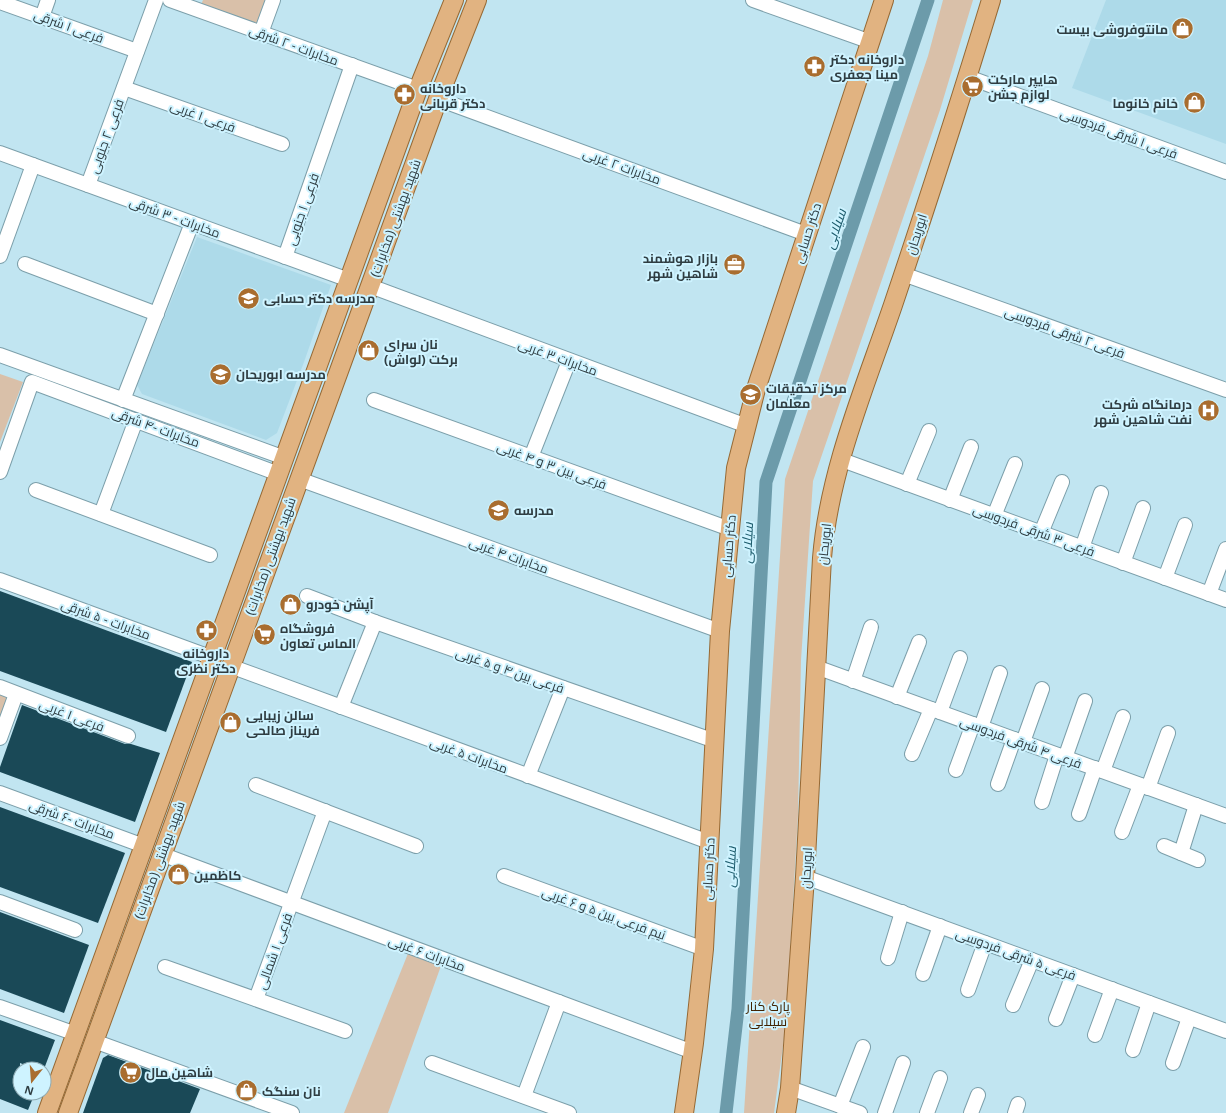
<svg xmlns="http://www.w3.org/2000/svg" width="1226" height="1113" viewBox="0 0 1226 1113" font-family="'Open Sans',Cairo,sans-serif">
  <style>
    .built { fill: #addae9 }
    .green { fill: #d9c0a9 }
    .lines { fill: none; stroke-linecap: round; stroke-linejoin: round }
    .canal { stroke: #6c9baa; stroke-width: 13 }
    .building { fill: #1a4957 }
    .minor-casing { stroke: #7c9faa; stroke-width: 16 }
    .major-casing { stroke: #966934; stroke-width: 20 }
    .minor { stroke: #fff; stroke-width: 14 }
    .major { stroke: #e1b381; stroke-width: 18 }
    .labels { text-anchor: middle; stroke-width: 4; stroke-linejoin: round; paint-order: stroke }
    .street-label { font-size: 13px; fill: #2f3d42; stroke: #cef3ff }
    .poi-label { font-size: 13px; font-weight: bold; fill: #2f3d42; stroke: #cef3ff; text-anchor: start }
    .park-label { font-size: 13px; fill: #422200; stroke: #cef3ff }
    .water-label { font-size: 14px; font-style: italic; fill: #1c5b6c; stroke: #cef3ff }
  </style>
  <rect width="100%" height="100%" fill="#c1e5f1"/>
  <g class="built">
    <path d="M 1106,0 L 1226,0 L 1226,144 L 1072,88 Z"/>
    <path d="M 197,237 L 331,285 L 304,362 L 277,433 L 266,440 L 142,394 L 137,385 Z"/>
  </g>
  <g class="green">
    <path d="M 203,0 L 266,0 L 257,25 L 201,5 Z"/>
    <path d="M 943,0 L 973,0 L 940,110 L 813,481 L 801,660 L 798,815 L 786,1023 L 774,1113 L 744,1113 L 785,479 L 928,56 Z"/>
    <path d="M 0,374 L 23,382 L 0,442 Z"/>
    <path d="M 0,692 L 10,695 L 0,721 Z"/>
    <path d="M 409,951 L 442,963 L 388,1113 L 344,1113 Z"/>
  </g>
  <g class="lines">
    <path class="canal" d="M 726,1113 L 738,1009 L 766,482 L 928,0"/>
  </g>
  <g class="building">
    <path d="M 0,591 L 192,662 L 166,732 L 0,671 Z"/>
    <path d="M 22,705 L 125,744 L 131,744 L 160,753 L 135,822 L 0,772 L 0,767 Z"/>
    <path d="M 0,807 L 125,853 L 98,923 L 0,887 Z"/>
    <path d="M 0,912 L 89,945 L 64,1013 L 0,989 Z"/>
    <path d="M 0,1020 L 55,1040 L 44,1069 L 35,1069 L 20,1063 L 20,1093 L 35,1093 L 28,1110 L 0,1099 Z"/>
    <path d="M 108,1055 L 200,1089 L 190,1113 L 83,1113 L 103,1058 Z"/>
  </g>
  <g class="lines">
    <defs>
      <g id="minor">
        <path d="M 170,0 L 418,89"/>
        <path d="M 753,0 L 871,42"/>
        <path d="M 0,2 L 137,51"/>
        <path d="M 42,17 L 48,0"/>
        <path d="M 261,33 L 273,0"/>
        <path d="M 968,77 L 1226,172"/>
        <path d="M 124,88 L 282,144"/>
        <path d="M 438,99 L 806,234"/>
        <path d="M 0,153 L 349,280"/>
        <path d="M 88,185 L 156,0"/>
        <path d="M 0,256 L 33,165"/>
        <path d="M 285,257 L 352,65"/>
        <path d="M 25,264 L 157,314"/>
        <path d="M 903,274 L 1226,390"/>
        <path d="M 370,286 L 747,426"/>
        <path d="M 0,355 L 285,458"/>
        <path d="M 123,400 L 192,223"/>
        <path d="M 374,400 L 730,529"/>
        <path d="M 531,457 L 569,361"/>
        <path d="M 842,460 L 1226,600"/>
        <path d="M 0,472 L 32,382 L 279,474"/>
        <path d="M 299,479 L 720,631"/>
        <path d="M 907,484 L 929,431"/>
        <path d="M 36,490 L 210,555"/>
        <path d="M 950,500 L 971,447"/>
        <path d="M 101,514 L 136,420"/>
        <path d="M 994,516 L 1015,464"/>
        <path d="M 1041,533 L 1062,482"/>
        <path d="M 1082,548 L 1101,493"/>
        <path d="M 1123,563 L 1143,508"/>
        <path d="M 1165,578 L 1185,525"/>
        <path d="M 0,580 L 213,658"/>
        <path d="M 1209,594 L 1226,549"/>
        <path d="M 307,596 L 375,622 L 715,741"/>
        <path d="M 230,666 L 709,842"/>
        <path d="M 816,667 L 1226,816"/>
        <path d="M 853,681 L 871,627"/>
        <path d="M 0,687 L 128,736"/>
        <path d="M 897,697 L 919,642"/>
        <path d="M 341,707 L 375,622"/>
        <path d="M 940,712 L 960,658"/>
        <path d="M 981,727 L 1000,673"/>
        <path d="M 0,738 L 16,694"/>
        <path d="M 1023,742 L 1042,689"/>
        <path d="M 912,754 L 931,709"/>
        <path d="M 1065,758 L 1085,701"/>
        <path d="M 956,770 L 973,724"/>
        <path d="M 1103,771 L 1123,717"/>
        <path d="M 528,776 L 563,688"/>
        <path d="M 998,784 L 1014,739"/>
        <path d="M 256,785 L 416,846"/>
        <path d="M 1148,788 L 1168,733"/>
        <path d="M 0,793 L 144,846"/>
        <path d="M 1042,802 L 1057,755"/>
        <path d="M 1079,814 L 1095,768"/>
        <path d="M 1122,832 L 1140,785"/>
        <path d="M 1164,846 L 1198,860"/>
        <path d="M 1181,853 L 1196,805"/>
        <path d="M 161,854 L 693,1052"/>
        <path d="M 504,876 L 704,949"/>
        <path d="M 805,877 L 1226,1031"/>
        <path d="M 0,902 L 75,930"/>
        <path d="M 888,958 L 902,912"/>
        <path d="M 165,967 L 345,1031"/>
        <path d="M 923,974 L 940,926"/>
        <path d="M 968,990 L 985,943"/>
        <path d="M 256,999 L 325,811"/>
        <path d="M 1013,1005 L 1032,960"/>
        <path d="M 0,1007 L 76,1034"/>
        <path d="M 1056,1019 L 1073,975"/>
        <path d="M 1095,1035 L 1112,989"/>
        <path d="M 94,1041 L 292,1113"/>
        <path d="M 1133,1050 L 1149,1003"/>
        <path d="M 432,1063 L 569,1113"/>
        <path d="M 1173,1063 L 1189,1018"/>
        <path d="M 790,1088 L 860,1113"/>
        <path d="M 524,1096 L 559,1002"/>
        <path d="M 840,1106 L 863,1047"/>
        <path d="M 885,1113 L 903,1063"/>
        <path d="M 927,1113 L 940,1078"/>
        <path d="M 971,1113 L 978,1095"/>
        <path d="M 1015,1113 L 1018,1104"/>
      </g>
      <g id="major">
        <path d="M 47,1113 L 418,89 L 454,0"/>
        <path d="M 68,1113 L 370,286 L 438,99 L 477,0"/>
        <path d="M 684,1113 L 694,1043 L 704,949 L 720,631 L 736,468 L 756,389 L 884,0"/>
        <path d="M 786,1113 L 790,1088 L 805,877 L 822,558 C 829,471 865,387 893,305 C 927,204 960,102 991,0"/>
      </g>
    </defs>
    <use href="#minor" class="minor-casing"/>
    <use href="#major" class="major-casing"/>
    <use href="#minor" class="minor"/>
    <use href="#major" class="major"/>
  </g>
  <defs>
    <symbol id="shop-disc" viewBox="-11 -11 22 22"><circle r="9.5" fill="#a96d2f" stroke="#cef3ff"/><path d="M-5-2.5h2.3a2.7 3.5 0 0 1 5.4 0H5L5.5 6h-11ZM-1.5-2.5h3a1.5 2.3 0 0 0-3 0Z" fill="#fff"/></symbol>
    <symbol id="pharmacy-disc" viewBox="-11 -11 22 22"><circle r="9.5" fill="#a96d2f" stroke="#cef3ff"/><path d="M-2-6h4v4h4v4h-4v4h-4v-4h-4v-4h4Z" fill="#fff"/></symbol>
    <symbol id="supermarket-disc" viewBox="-11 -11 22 22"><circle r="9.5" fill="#a96d2f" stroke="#cef3ff"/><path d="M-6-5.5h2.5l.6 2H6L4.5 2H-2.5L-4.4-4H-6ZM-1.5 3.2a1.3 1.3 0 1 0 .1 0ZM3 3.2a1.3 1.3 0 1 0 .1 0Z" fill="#fff"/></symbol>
    <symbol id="office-disc" viewBox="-11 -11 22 22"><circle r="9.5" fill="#a96d2f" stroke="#cef3ff"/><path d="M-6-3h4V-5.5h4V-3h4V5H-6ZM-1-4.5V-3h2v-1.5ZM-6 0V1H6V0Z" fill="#fff"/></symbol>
    <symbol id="school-disc" viewBox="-11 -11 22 22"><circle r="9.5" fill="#a96d2f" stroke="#cef3ff"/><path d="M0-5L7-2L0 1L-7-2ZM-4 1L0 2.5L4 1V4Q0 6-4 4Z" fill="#fff"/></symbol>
    <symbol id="hospital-disc" viewBox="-11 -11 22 22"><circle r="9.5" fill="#a96d2f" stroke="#cef3ff"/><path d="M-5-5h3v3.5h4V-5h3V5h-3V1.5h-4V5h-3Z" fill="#fff"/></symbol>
  </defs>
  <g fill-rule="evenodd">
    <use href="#shop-disc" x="1170" y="16" width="25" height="25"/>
    <use href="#pharmacy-disc" x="802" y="54" width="25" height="25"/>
    <use href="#supermarket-disc" x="960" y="74" width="25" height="25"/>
    <use href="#pharmacy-disc" x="392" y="82" width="25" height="25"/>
    <use href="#shop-disc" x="1182" y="90" width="25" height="25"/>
    <use href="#office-disc" x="722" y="252" width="25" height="25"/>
    <use href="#school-disc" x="236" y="286" width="25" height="25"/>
    <use href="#shop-disc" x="356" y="338" width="25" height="25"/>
    <use href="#school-disc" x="208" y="362" width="25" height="25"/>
    <use href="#school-disc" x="738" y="382" width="25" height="25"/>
    <use href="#hospital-disc" x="1196" y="398" width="25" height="25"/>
    <use href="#school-disc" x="486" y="498" width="25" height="25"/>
    <use href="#shop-disc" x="278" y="592" width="25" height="25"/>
    <use href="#pharmacy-disc" x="194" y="618" width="25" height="25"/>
    <use href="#supermarket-disc" x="252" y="622" width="25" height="25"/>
    <use href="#shop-disc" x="218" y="710" width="25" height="25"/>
    <use href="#shop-disc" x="166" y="862" width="25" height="25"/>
    <use href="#supermarket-disc" x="118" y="1060" width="25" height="25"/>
    <use href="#shop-disc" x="234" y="1078" width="25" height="25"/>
  </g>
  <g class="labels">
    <g class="street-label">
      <text transform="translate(69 26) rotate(20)" y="5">فرعی ۱ شرقی</text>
      <text transform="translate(294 45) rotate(20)" y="5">مخابرات - ۲ شرقی</text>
      <text transform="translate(203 116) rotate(20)" y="5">فرعی ۱ غربی</text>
      <text transform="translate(1119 133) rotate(20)" y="5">فرعی ۱ شرقی فردوسی</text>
      <text transform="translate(106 136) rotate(-70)" y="5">فرعی ۲ جنوبی</text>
      <text transform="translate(622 166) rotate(20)" y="5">مخابرات ۲ غربی</text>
      <text transform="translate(302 209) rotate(-71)" y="5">فرعی ۱ جنوبی</text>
      <text transform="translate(175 217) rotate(20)" y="5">مخابرات - ۳ شرقی</text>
      <text transform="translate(395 218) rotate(-70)" y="5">شهید بهشتی (مخابرات)</text>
      <text transform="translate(807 233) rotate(-72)" y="5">دکتر حسابی</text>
      <text transform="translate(916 234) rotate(-72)" y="5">ابوریحان</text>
      <text transform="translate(1065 332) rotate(20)" y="5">فرعی ۲ شرقی فردوسی</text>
      <text transform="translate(558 357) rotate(20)" y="5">مخابرات ۳ غربی</text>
      <text transform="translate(156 427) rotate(20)" y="5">مخابرات -۴ شرقی</text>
      <text transform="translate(552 465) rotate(20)" y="5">فرعی بین ۳ و ۴ غربی</text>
      <text transform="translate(1034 530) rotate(20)" y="5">فرعی ۳ شرقی فردوسی</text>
      <text transform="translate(824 544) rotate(-84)" y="5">ابوریحان</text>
      <text transform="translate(728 546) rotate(-85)" y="5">دکتر حسابی</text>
      <text transform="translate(509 555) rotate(20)" y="5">مخابرات ۴ غربی</text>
      <text transform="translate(270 556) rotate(-70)" y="5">شهید بهشتی (مخابرات)</text>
      <text transform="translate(106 619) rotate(20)" y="5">مخابرات - ۵ شرقی</text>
      <text transform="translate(510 670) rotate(19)" y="5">فرعی بین ۴ و ۵ غربی</text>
      <text transform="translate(72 715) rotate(21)" y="5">فرعی ۱ غربی</text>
      <text transform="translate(1021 742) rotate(20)" y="5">فرعی ۴ شرقی فردوسی</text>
      <text transform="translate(469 755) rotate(20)" y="5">مخابرات ۵ غربی</text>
      <text transform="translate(72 819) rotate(20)" y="5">مخابرات -۶ شرقی</text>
      <text transform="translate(159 860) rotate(-70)" y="5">شهید بهشتی (مخابرات)</text>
      <text transform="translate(806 868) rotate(-87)" y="5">ابوریحان</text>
      <text transform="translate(708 869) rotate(-87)" y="5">دکتر حسابی</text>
      <text transform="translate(604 913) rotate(20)" y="5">نیم فرعی بین ۵ و ۶ غربی</text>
      <text transform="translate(274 951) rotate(-70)" y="5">فرعی ۱ شمالی</text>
      <text transform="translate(427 953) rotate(20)" y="5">مخابرات ۶ غربی</text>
      <text transform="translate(1016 954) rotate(20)" y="5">فرعی ۵ شرقی فردوسی</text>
    </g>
    <g class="poi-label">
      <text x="1168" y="34" text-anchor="end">مانتوفروشی بیست</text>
      <text x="830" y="64">داروخانه دکتر<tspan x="830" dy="15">مینا جعفری</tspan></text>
      <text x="988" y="84">هایپر مارکت<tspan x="988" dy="15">لوازم جشن</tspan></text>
      <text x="420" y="93">داروخانه<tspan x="420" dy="15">دکتر قربانی</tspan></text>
      <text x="1178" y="108" text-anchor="end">خانم خانوما</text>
      <text x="718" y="263" text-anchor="end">بازار هوشمند<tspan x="718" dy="15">شاهین شهر</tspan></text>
      <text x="264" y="303">مدرسه دکتر حسابی</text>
      <text x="384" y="349">نان سرای<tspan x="384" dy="15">برکت (لواش)</tspan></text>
      <text x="236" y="379">مدرسه ابوریحان</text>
      <text x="766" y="393">مرکز تحقیقات<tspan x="766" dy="15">معلمان</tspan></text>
      <text x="1192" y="409" text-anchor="end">درمانگاه شرکت<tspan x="1192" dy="15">نفت شاهین شهر</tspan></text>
      <text x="514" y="515">مدرسه</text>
      <text x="306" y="609">آپشن خودرو</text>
      <text x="280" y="633">فروشگاه<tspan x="280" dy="15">الماس تعاون</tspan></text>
      <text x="206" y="658" text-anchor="middle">داروخانه<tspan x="206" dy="15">دکتر نظری</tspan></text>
      <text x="246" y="720">سالن زیبایی<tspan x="246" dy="15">فریناز صالحی</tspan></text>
      <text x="194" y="880">کاظمین</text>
      <text x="146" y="1077">شاهین مال</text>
      <text x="262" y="1096">نان سنگک</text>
    </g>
    <g class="park-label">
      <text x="768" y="1011">پارک کنار<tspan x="768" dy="15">سیلابی</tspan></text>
    </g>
    <g class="water-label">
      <text transform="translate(835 229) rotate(-71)" y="5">سیلابی</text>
      <text transform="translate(747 543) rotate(-87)" y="5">سیلابی</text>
      <text transform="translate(730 867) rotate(-87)" y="5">سیلابی</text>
    </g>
  </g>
  <g transform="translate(32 1081) rotate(197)"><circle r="19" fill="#cef3ff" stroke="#8eaab3"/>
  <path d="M0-3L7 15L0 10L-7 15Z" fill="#a96d2f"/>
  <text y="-6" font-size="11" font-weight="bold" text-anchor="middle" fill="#2f3d42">N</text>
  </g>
</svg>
